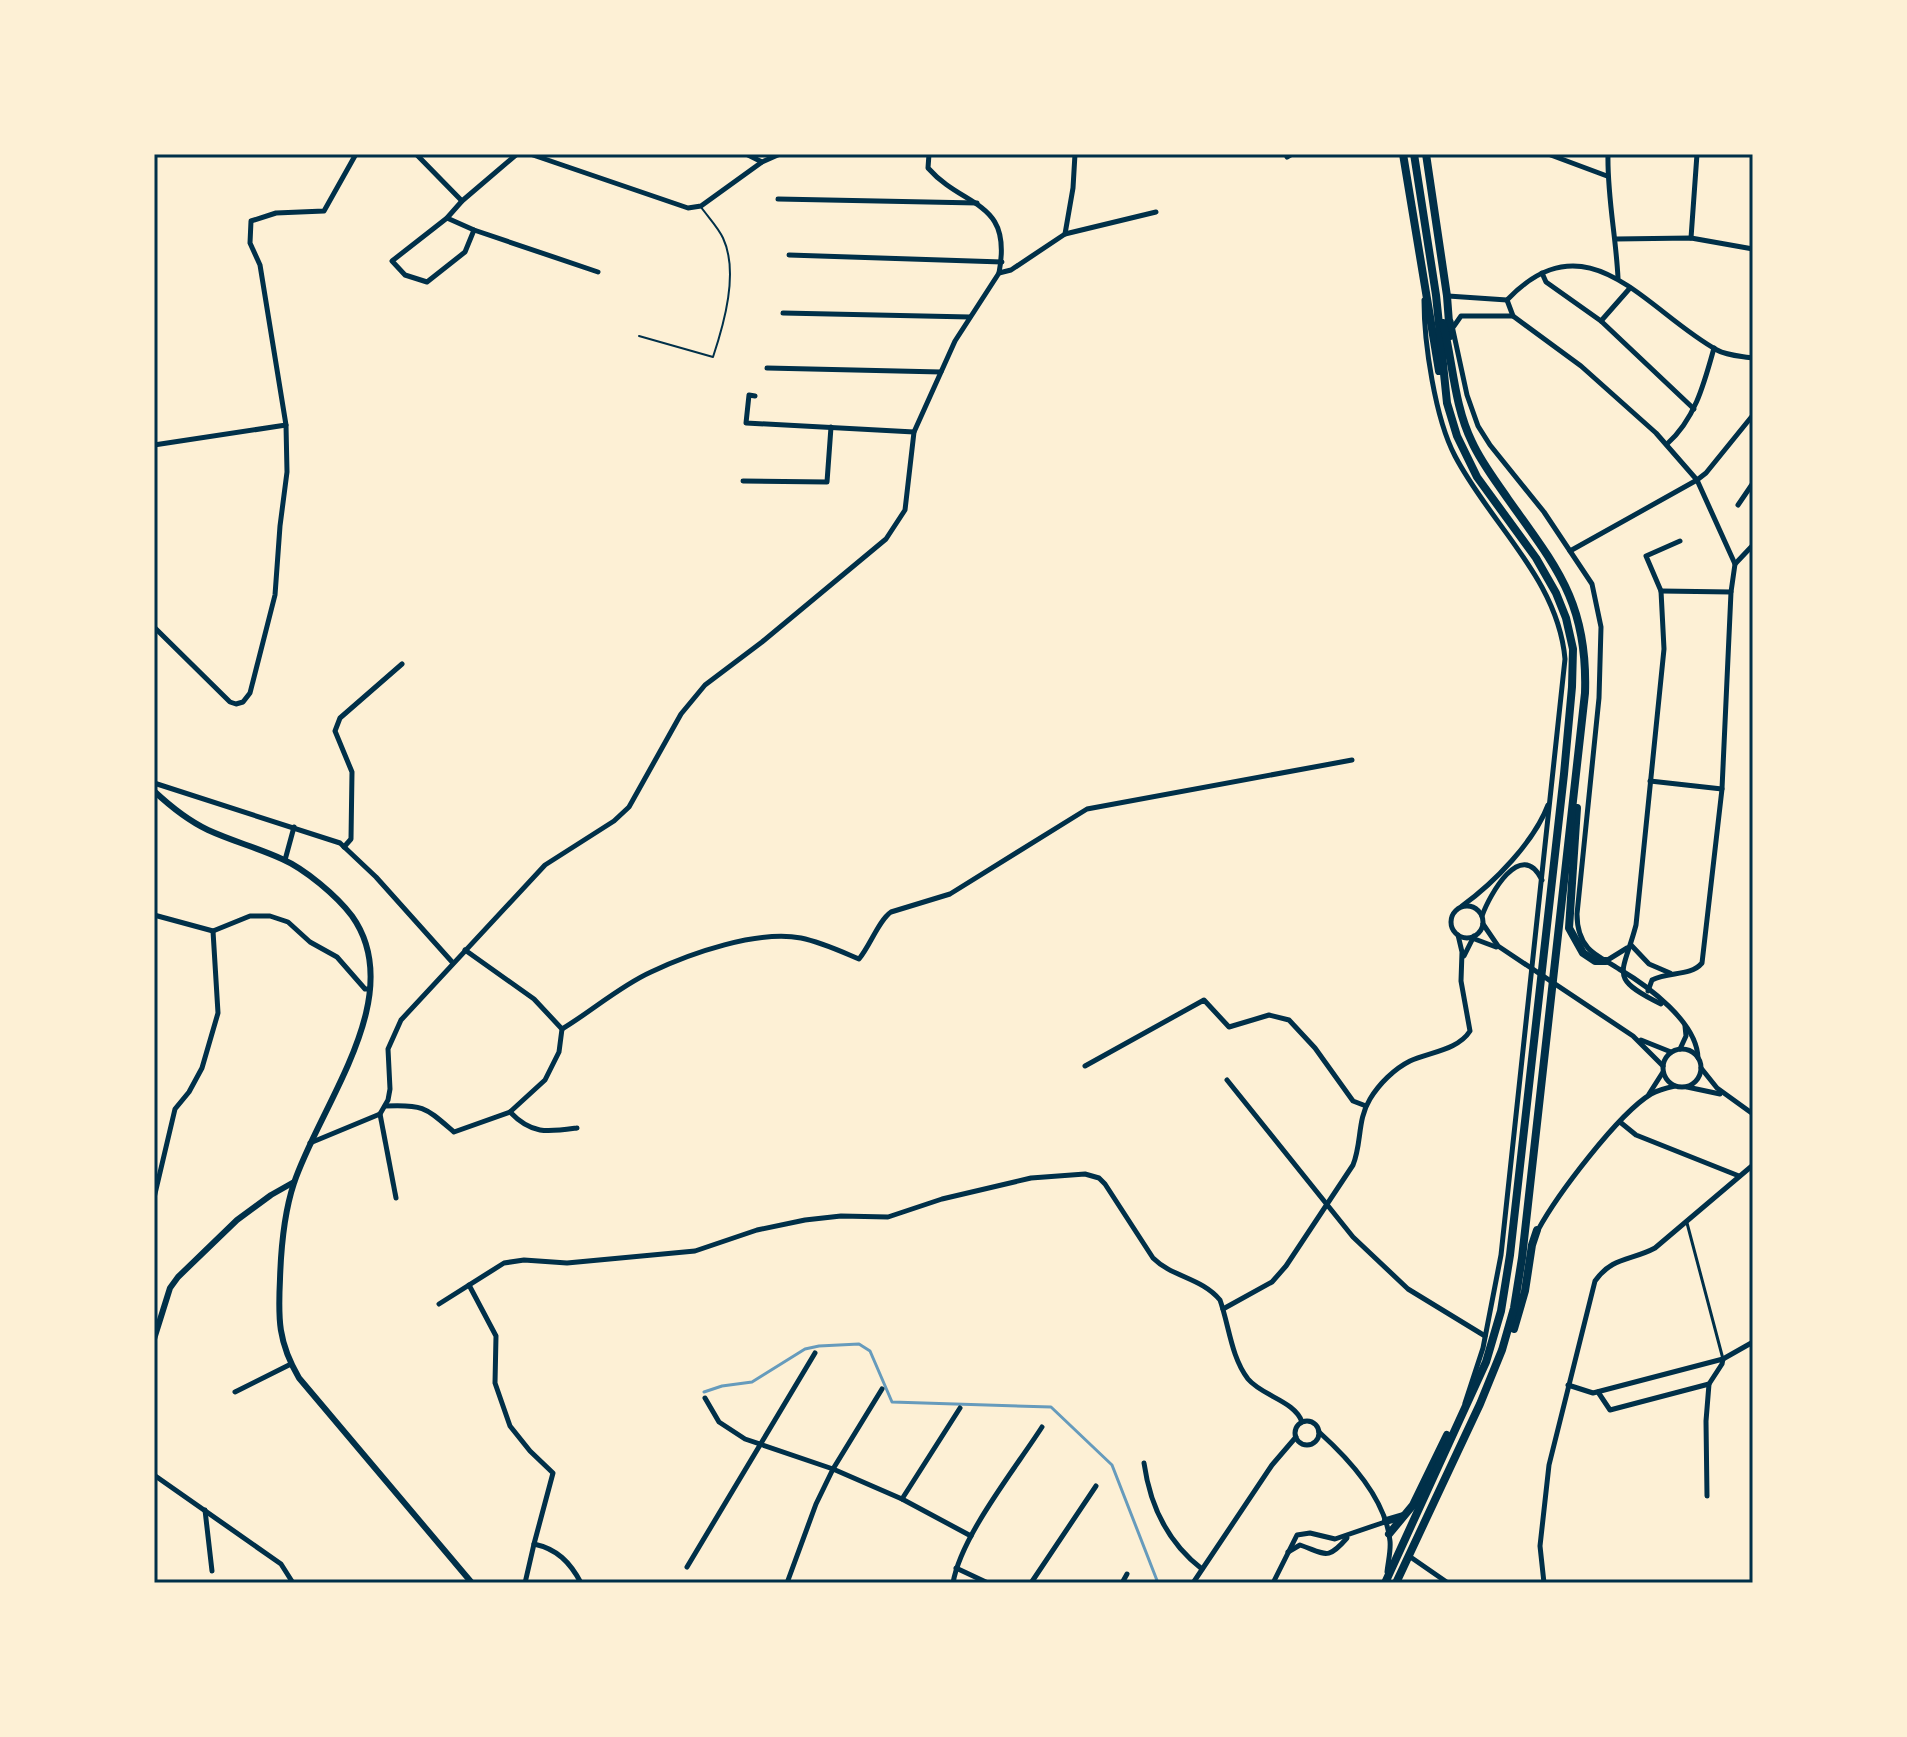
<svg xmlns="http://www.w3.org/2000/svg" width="1907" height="1737" viewBox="0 0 1907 1737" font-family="Mulish,sans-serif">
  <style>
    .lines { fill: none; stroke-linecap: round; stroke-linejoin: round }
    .stream { stroke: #669bbc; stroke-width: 3 }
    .service { stroke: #003049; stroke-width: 2 }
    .pedestrian { stroke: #003049; stroke-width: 3 }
    .minor { stroke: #003049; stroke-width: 5 }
    .tertiary { stroke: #003049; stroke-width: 6 }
    .trunk { stroke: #003049; stroke-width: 8 }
    .neatline { fill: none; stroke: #003049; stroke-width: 3 }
  </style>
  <rect width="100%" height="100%" fill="#fdf0d5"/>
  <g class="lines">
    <path class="stream" d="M 704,1392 L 722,1386 L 752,1382 L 805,1349 L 819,1346 L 859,1344 L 870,1351 L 892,1402 L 1051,1407 L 1112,1465 L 1158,1583"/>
    <path class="service" d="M 639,336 L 713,357 C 724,324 739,272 723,238 C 718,227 708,217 701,207"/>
    <path class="pedestrian" d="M 1687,1223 L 1723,1359"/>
    <g class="minor">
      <path d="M 416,154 L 462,201"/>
      <path d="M 530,154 L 688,208 L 701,206 L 762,162 L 780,154"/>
      <path d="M 746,154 L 762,162"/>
      <path d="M 1548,154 L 1607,176"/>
      <path d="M 1608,154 C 1607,196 1616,236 1618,278"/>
      <path d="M 1287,157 L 1292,154"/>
      <path d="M 778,199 L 977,203"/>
      <path d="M 447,218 L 474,230 L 598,272"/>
      <path d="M 474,230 L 465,252 L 427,282 L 405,275 L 392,261 L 447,218 L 462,201 L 517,154"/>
      <path d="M 1065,234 L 1073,188 L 1075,154"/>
      <path d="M 1691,238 L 1697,154"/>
      <path d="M 1616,239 L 1691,238 L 1753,249"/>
      <path d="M 789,255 L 1002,262"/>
      <path d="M 999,273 L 1011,270 L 1065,234 L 1156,212"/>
      <path d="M 1542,273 L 1546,282 L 1601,321 L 1694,409"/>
      <path d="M 1448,296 L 1507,300 C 1588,215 1646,311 1717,350 C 1727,356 1742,356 1753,358"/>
      <path d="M 1424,300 C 1424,343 1435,418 1455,456 C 1491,525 1558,579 1565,659 L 1501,1255 L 1483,1348 L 1465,1403"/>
      <path d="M 1507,300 L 1513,316 L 1581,366 L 1656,433 L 1697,480 L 1735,564"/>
      <path d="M 783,313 L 970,317"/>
      <path d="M 1451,321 L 1467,395 L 1478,426 L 1490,445 L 1544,512 L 1592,584 L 1601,627 L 1599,698 L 1577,914 C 1577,926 1580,939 1588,948 C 1596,957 1609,962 1619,969 C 1648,986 1697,1022 1698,1058"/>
      <path d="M 1601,321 L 1630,288"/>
      <path d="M 1454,326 L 1461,316 L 1513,316"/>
      <path d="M 767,368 L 941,372"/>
      <path d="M 755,396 L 749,395 L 746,423 L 914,432"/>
      <path d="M 1667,444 C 1695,419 1704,384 1714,348"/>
      <path d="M 154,445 L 286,425"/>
      <path d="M 743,481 L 827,482 L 831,427"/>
      <path d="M 1738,505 L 1753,483"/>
      <path d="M 1570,551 L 1697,480 L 1706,473 L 1753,415"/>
      <path d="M 1661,591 L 1731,592"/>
      <path d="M 154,627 L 230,702 L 236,704 L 243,702 L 250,693 L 275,595 L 280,526 L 287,472 L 286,425 L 260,265 L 250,243 L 251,221 L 276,213 L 324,211 L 356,154"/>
      <path d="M 1650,781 L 1722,789"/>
      <path d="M 154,783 L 340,843 L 376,877 L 453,963"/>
      <path d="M 344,847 L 351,839 L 352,772 L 335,731 L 340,718 L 402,664"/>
      <path d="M 285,860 L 294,827"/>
      <path d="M 1462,906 C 1494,883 1534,842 1548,805"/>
      <circle cx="1467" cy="922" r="16"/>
      <path d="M 154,915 L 213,931 L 250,916 L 270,916 L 288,922 L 310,942 L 337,957 L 365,989 L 370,989"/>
      <path d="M 1482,916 C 1489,896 1521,837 1542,880"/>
      <path d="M 1483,924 L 1498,946 L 1633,1036 L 1663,1066"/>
      <path d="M 1472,938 L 1496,947"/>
      <path d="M 1631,945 L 1649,964 L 1670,973"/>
      <path d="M 1464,956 L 1474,936"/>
      <path d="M 1606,961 L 1627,948"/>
      <path d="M 1648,991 L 1652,980 C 1669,971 1690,977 1702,963 L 1722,789 L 1731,592 L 1735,564 L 1753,545"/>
      <path d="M 1661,1004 C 1607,977 1623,975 1636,925 L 1664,649 L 1661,591 L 1646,556 L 1680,541"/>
      <path d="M 562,1029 C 592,1011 620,986 651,972 C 691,953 757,930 801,938 C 821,942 840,951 859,959 C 870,946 879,920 891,912 L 950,894 L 1087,809 L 1352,760"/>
      <path d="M 1641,1040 L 1671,1052"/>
      <circle cx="1682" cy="1068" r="19"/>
      <path d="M 1680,1049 L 1686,1036 L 1685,1026"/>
      <path d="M 1085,1066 L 1204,1000 L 1229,1027 L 1269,1015 L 1289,1020 L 1315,1048 L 1353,1101 L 1366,1106"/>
      <path d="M 1701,1068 L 1717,1088 L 1753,1114"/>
      <path d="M 1227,1080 L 1353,1237 L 1408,1289 L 1485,1336"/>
      <path d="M 1687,1087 L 1720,1094"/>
      <path d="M 1649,1094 L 1663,1072"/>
      <path d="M 385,1106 C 424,1104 426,1108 454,1132 L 510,1112 L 545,1080 L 559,1052 L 562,1029 L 534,999 L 465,950"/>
      <path d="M 510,1112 C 532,1135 548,1132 577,1128"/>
      <path d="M 380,1114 L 396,1198"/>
      <path d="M 1620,1122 L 1636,1135 L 1739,1176"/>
      <path d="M 310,1143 L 380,1114 L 388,1100 L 390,1089 L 388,1049 L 401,1020 L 545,865 L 614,821 L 629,807 L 681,714 L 705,685 L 762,642 L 886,539 L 905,510 L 914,432 L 955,341 L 999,273 C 1013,199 964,209 928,168 L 929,154"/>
      <path d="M 154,1198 L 175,1109 L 189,1092 L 202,1068 L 218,1013 L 213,931"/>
      <path d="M 1538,1230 C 1557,1195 1618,1114 1651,1094 C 1658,1090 1666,1088 1675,1086"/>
      <path d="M 469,1285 L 496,1336 L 495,1383 L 510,1426 L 530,1451 L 553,1473 L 534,1544 C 557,1549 570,1562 581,1583"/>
      <path d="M 439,1304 L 504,1263 L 524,1260 L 567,1263 L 695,1251 L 757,1230 L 805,1220 L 841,1216 L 888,1217 L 942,1199 L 1031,1178 L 1085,1174 L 1099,1178 L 1105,1184 L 1153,1258 C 1172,1277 1202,1278 1220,1300 C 1229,1325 1231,1357 1248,1379 C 1262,1396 1295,1401 1302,1422"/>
      <path d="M 1223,1309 L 1272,1282 L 1286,1266 L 1353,1165 C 1362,1143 1357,1120 1370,1099 C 1379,1084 1394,1069 1410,1061 C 1430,1052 1458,1050 1470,1031 L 1461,981 L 1462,952 L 1458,935"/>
      <path d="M 1568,1385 L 1593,1393 L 1723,1359 L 1753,1342"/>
      <path d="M 235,1392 L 291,1364"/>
      <path d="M 1598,1392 L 1610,1410 L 1709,1384 L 1722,1364 L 1723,1359"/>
      <path d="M 705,1398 L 719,1422 L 745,1439 L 833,1469 L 902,1499 L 971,1536"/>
      <circle cx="1307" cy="1433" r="12"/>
      <path d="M 1319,1432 C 1349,1459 1386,1500 1390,1541 C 1391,1551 1388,1562 1387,1572"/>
      <path d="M 1144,1463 C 1150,1506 1167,1542 1202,1569"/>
      <path d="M 154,1475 L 281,1564 L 293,1583"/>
      <path d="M 1707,1496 L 1706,1421 L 1709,1384"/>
      <path d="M 902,1499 L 960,1408"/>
      <path d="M 205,1510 L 212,1571"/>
      <path d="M 1288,1552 L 1300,1545 C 1326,1554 1327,1561 1347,1538"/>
      <path d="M 1409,1556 L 1448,1583"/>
      <path d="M 687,1567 L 815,1353"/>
      <path d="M 956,1568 L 988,1583"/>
      <path d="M 525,1583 L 534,1544"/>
      <path d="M 787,1583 L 816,1504 L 833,1469 L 882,1389"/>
      <path d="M 953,1583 C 961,1536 1015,1469 1042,1427"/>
      <path d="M 1031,1583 L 1096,1486"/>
      <path d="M 1122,1583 L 1127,1574"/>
      <path d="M 1193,1583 L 1272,1465 L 1296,1437"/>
      <path d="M 1273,1583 L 1297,1535 L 1310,1533 L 1335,1539 L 1385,1522"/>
      <path d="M 1544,1583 L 1540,1546 L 1549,1465 L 1595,1281 C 1613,1256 1631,1261 1655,1248 L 1753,1165"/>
    </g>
    <g class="tertiary">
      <path d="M 154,791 C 170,806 187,820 208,830 C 232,841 258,848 282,859 C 305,869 337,896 352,916 C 409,996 320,1105 294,1183 C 284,1213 281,1247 280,1279 C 278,1319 278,1342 299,1378 L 472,1583"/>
      <path d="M 154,1339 L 170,1288 L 178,1277 L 237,1220 L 271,1195 L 294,1182"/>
    </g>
    <g class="trunk">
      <path d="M 1403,154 L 1439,371"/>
      <path d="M 1426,154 L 1447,296 L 1450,336"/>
      <path d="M 1577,808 L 1569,928 L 1583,953 L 1595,961 L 1606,961"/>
      <path d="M 1514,1329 L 1525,1291 L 1532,1245 L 1537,1230"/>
      <path d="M 1386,1521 L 1403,1516"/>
      <path d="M 1389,1534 L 1413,1505 L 1447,1435"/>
      <path d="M 1385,1583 L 1486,1362 L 1501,1311 L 1510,1255 L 1564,774 L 1572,687 L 1573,649 L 1566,618 L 1556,593 L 1536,558 L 1477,477 L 1457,436 L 1447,403 L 1436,295 L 1414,154"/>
      <path d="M 1396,1583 L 1480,1404 L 1502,1350 L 1514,1308 L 1522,1258 L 1585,693 C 1588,603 1557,568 1508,499 C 1495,480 1481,462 1472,442 C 1454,405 1453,363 1443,323"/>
    </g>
  </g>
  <rect width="1907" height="1737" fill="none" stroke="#fdf0d5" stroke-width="312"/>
  <rect x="156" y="156" width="1595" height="1425" class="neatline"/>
</svg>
